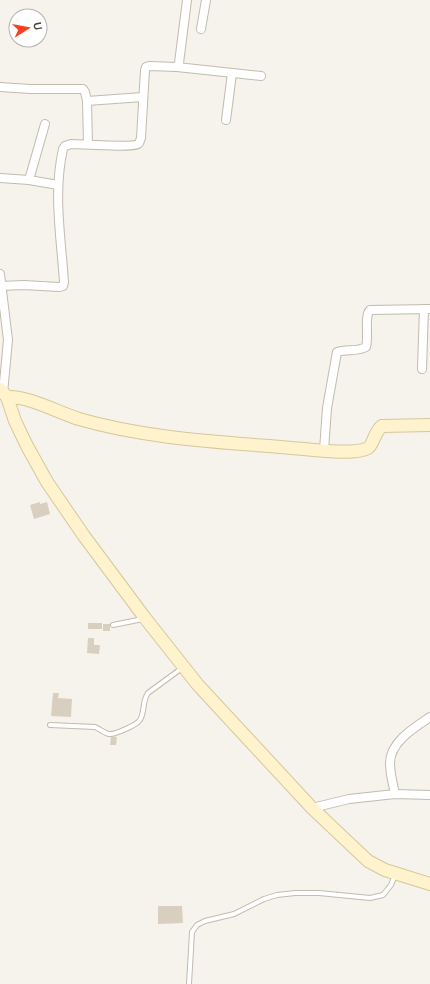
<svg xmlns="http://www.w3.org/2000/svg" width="430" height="984" viewBox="0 0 430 984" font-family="Cabin,sans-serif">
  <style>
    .building { fill: #d8cfc1 }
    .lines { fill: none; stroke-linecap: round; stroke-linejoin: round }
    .lane-casing { stroke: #c2bbae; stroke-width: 6 }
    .street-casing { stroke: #c2bbae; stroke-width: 10 }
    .secondary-casing { stroke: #d6c79b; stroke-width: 14 }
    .lane { stroke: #fff; stroke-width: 4 }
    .street { stroke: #fff; stroke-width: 8 }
    .secondary { stroke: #fff3cd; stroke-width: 12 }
  </style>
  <rect width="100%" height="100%" fill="#f6f3ec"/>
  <g class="building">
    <path d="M 40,502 L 40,504 L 47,502 L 50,514 L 34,519 L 30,505 Z"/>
    <rect x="88" y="623" width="14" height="6"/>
    <rect x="103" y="624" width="7" height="7"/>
    <path d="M 88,638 L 94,638 L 94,645 L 100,645 L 99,654 L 87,653 Z"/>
    <path d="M 53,693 L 59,693 L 58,698 L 72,699 L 71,717 L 51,716 Z"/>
    <path d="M 111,736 L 117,737 L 116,745 L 110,745 Z"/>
    <path d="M 158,906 L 182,906 L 183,923 L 158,924 Z"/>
  </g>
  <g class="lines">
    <defs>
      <g id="lane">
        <path d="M 113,625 L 143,619"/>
        <path d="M 50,725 L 95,727 C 100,729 104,733 109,734 C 114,735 137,725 140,720 C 145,712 142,701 148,693 L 182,668"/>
        <path d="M 189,984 L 192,932 L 197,925 L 205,921 L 234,914 L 264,899 L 277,895 L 295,893 L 319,893 L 370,898 L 383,895 L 391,885 L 395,875"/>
      </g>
      <g id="street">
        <path d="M 201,29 L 206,0"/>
        <path d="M 177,67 L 261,76"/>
        <path d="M 0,87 L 30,89 L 83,89 L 85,92 L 87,101 L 143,97"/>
        <path d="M 87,101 L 88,144"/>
        <path d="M 226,120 L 232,73"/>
        <path d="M 0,178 L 29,180 L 58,185"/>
        <path d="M 29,180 L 45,124"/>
        <path d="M 0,274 L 8,340 L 3,393"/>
        <path d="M 0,286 L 24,285 L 59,287 L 63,286 L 64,282 C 61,237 53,193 63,149 L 65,146 L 71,144 C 81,144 132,148 138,144 C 140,143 140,140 141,138 L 145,70 L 146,67 L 149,66 L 177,67 L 179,63 L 187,0"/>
        <path d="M 422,369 L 424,309"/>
        <path d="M 324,450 L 327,408 L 337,352 C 347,349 357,352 366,347 C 369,337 364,316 370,310 L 430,309"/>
        <path d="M 395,794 C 393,784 390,774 390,763 C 390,742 415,727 430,717"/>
        <path d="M 312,808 L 349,799 L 395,794 L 430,795"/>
      </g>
      <g id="secondary">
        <path d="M 0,389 L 7,397 L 15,421 L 27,446 L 47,482 L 84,536 L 145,618 L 198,685 L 312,808 L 368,861 L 385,870 L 430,884"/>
        <path d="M 7,397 C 29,396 57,412 79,419 C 148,439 222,442 292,448 C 309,449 354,456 368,448 C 373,445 375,431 382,426 L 430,425"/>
      </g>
    </defs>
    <use href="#lane" class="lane-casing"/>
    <use href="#street" class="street-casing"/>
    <use href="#secondary" class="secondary-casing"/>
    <use href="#lane" class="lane"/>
    <use href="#street" class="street"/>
    <use href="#secondary" class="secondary"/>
  </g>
  <g transform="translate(28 28) rotate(79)"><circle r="19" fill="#ffffff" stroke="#b7b4b0"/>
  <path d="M0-3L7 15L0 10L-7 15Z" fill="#fc3f1d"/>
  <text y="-6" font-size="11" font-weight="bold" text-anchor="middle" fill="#4b4439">U</text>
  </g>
</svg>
